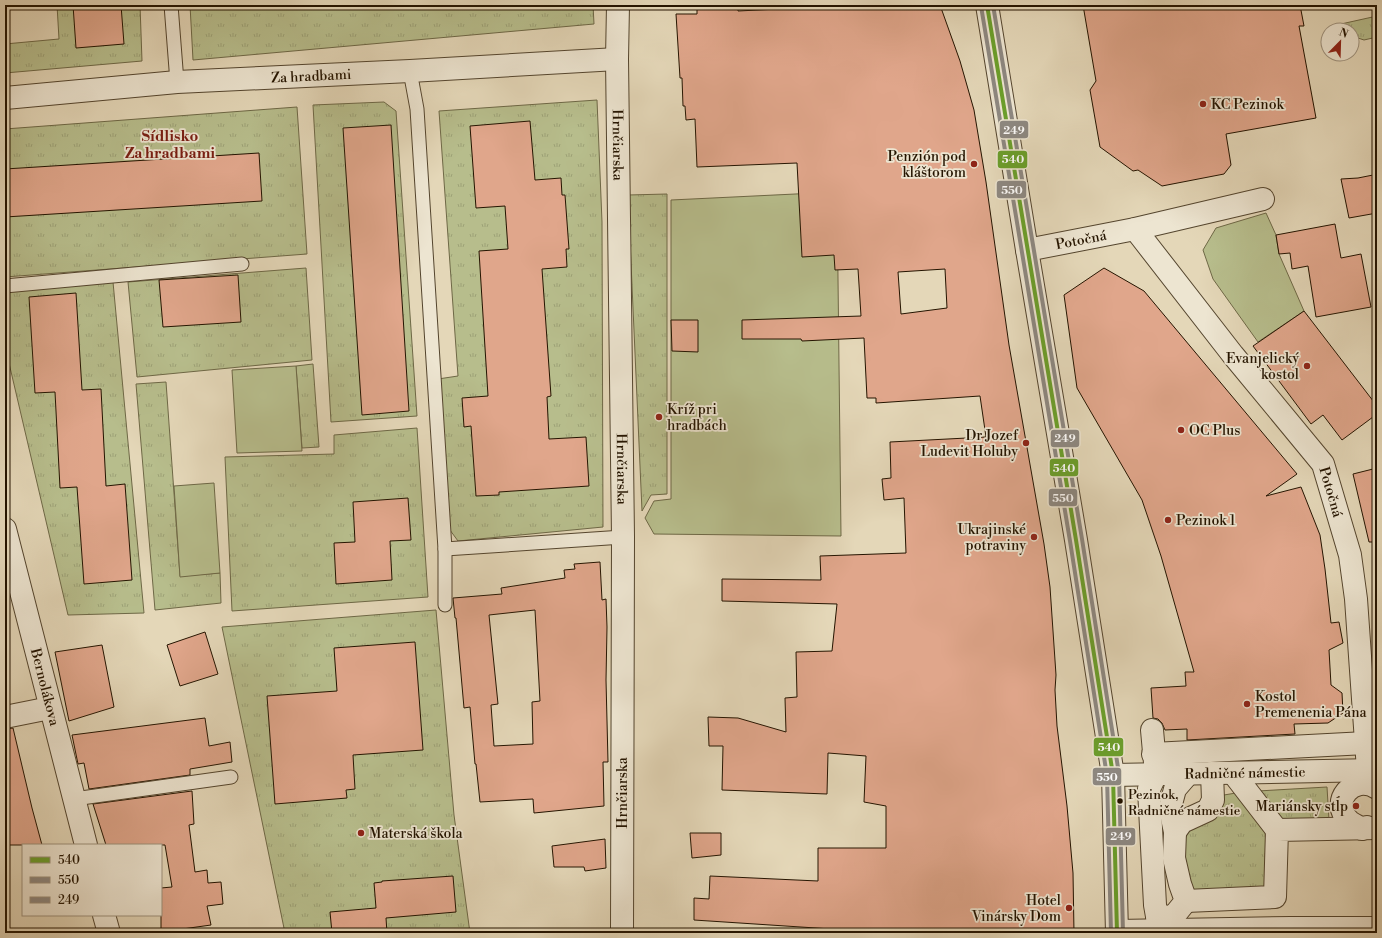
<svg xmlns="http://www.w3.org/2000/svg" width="1382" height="938" viewBox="0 0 1382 938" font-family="'Libre Bodoni',serif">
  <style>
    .grass { fill: url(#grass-tufts); stroke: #6e6846 }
    .green { fill: #b7bd8c; stroke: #6e6846 }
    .building { fill: #e0a68b; stroke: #241400; fill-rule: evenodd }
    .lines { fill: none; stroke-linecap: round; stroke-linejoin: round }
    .lane-casing { stroke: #54452e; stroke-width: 15 }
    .street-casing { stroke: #54452e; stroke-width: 24 }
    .lane { stroke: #ede5d1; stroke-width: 13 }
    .street { stroke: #ede5d1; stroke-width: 22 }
    .bus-1-casing { stroke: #ede5d1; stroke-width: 7 }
    .bus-2-casing { stroke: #ede5d1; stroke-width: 7 }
    .bus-3-casing { stroke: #ede5d1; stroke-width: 7 }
    .bus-1 { stroke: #6b9f2b; stroke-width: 4 }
    .bus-2 { stroke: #8d8881; stroke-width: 4 }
    .bus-3 { stroke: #8d8881; stroke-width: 4 }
    .poi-dot { fill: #8f2418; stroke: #ede5d1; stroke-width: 1.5 }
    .bus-dot { fill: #241400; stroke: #ede5d1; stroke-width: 1.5 }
    .labels { text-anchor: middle; stroke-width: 3.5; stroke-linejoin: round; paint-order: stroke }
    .bus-label { font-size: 13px; fill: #241400; stroke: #ede5d1; text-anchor: start }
    .street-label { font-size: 14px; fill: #241400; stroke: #ede5d1 }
    .poi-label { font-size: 14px; fill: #241400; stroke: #ede5d1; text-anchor: start }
    .neighbourhood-label { font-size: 15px; font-weight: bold; fill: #7a1f14; stroke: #ede5d1 }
    .line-badge { stroke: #ede5d1; stroke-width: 1.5 }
    .badge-label { font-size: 11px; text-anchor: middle; font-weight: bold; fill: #fff }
  </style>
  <defs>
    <pattern id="grass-tufts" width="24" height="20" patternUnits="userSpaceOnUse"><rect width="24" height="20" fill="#b7bd8c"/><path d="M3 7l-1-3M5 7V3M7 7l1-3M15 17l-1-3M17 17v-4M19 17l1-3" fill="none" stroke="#9da277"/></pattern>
  </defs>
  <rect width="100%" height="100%" fill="#e4d7b8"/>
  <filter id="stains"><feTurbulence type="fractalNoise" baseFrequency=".005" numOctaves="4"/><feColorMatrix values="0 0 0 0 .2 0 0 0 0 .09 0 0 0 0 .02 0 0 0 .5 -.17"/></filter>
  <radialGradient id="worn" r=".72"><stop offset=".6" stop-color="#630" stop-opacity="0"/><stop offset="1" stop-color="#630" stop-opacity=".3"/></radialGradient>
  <g class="grass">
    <path d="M 57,5 L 140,5 L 142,61 L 5,73 L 5,44 L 59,39 Z"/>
    <path d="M 190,5 L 593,5 L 594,24 L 193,60 Z"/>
    <path d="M 1377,16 L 1377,37 L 1364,40 L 1352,36 L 1352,30 L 1342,30 L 1341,24 Z"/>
    <path d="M 597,100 L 602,222 L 603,527 L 458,541 L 447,526 L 438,379 L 458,376 L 439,111 Z"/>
    <path d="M 384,102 L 396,111 L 417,416 L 331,422 L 313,105 Z"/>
    <path d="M 297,107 L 307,254 L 5,277 L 5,129 Z"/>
    <path d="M 667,194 L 667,494 L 651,495 L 642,511 L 628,195 Z"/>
    <path d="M 306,268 L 312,360 L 137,377 L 128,282 Z"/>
    <path d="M 113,282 L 144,613 L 68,615 L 5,346 L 5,291 Z"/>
    <path d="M 313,364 L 319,447 L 302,448 L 296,366 Z"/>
    <path d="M 166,382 L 180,576 L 220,573 L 221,603 L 155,610 L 136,384 Z"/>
    <path d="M 417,428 L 428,597 L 232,611 L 225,457 L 334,454 L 334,435 Z"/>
    <path d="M 436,610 L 454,815 L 470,933 L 285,933 L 222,627 Z"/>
    <path d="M 1327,787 L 1329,820 L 1283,822 L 1258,791 Z"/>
    <path d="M 1242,792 L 1270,830 L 1270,892 L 1189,893 L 1181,880 L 1185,825 L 1218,796 Z"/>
  </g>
  <g class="green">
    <path d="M 837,192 L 841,536 L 654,534 L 645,518 L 654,501 L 671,499 L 671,200 Z"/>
    <path d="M 1266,213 L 1276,235 L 1279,254 L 1304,311 L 1258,342 L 1213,279 L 1203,250 L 1216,228 Z"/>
    <path d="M 296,366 L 302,451 L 237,453 L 232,370 Z"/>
    <path d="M 214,483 L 220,573 L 180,577 L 174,486 Z"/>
  </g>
  <g class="building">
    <path d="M 73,5 L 121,5 L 124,44 L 76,48 Z"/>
    <path d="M 697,5 L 738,5 L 738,11 L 778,9 L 778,5 L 940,5 L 960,61 L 974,110 L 986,182 L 1009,345 L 1044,544 L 1050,587 L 1056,675 L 1055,690 L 1057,726 L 1067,806 L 1073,873 L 1074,933 L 892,933 L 694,920 L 694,898 L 709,899 L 710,876 L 818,881 L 818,848 L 886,848 L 886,806 L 864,802 L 866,756 L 828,753 L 827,794 L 722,790 L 723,746 L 709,746 L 708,717 L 738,718 L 786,732 L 785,698 L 797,697 L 796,652 L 832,651 L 837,604 L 722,601 L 722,579 L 821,580 L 820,556 L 906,553 L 904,498 L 884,500 L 882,479 L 891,478 L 890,442 L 986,437 L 980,396 L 876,403 L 876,398 L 867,398 L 864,338 L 802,341 L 801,339 L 742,339 L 742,320 L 861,316 L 858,269 L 835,270 L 834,255 L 802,257 L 797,163 L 697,167 L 695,119 L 686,120 L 685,106 L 683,106 L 682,78 L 680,78 L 676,14 L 697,14 ZM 945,269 L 947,308 L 901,314 L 898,272 Z"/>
    <path d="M 1083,5 L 1300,5 L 1304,26 L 1299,26 L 1316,118 L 1226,134 L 1231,165 L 1224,174 L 1162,186 L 1138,170 L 1133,171 L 1100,147 L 1090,90 L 1096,81 Z"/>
    <path d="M 530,121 L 535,180 L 561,178 L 562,195 L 565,195 L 569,249 L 566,249 L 567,267 L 542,269 L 551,396 L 547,397 L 549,439 L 586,437 L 589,486 L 499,492 L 499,495 L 476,496 L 471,426 L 464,427 L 462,398 L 488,396 L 479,251 L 508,249 L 505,206 L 476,208 L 470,126 Z"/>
    <path d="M 391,125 L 409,411 L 362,415 L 343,128 Z"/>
    <path d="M 259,153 L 262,201 L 5,217 L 5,169 Z"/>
    <path d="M 1373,175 L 1377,195 L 1377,213 L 1349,218 L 1341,179 L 1358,178 Z"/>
    <path d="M 1335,224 L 1341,258 L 1361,254 L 1371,307 L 1316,317 L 1308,266 L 1292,269 L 1290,253 L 1279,254 L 1276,235 Z"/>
    <path d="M 1104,268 L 1144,291 L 1297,474 L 1266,496 L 1301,487 L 1320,535 L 1325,569 L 1331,623 L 1339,622 L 1343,643 L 1329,650 L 1331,685 L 1342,693 L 1343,713 L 1328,723 L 1294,724 L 1295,734 L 1187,740 L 1187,729 L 1165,730 L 1162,723 L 1158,719 L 1153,718 L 1151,688 L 1186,686 L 1185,672 L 1194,672 L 1161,556 L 1142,500 L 1077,388 L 1064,295 Z"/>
    <path d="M 238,275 L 241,322 L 163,327 L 159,280 Z"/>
    <path d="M 76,293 L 82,390 L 101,389 L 106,486 L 125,484 L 132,580 L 84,584 L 77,487 L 60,488 L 55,392 L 35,393 L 29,297 Z"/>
    <path d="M 1304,311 L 1377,406 L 1377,414 L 1342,440 L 1323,415 L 1311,424 L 1253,346 Z"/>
    <path d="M 671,320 L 698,320 L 698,352 L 672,351 Z"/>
    <path d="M 1377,468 L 1377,542 L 1369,542 L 1353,474 Z"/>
    <path d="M 408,498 L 411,540 L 390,541 L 392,580 L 336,584 L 334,543 L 355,542 L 353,502 Z"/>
    <path d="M 600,562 L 602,600 L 606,599 L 607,627 L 606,680 L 608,762 L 603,762 L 604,806 L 534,813 L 533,799 L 480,802 L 476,764 L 475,764 L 470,707 L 464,708 L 456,618 L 455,618 L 453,598 L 502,594 L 501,588 L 565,578 L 564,570 L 575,569 L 574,564 ZM 535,610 L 540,701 L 532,702 L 533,744 L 494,746 L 491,705 L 498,704 L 489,615 Z"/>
    <path d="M 205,632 L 218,674 L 180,686 L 167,645 Z"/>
    <path d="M 415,642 L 423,750 L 353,755 L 355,789 L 346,790 L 347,798 L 275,804 L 267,696 L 337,691 L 334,648 Z"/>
    <path d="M 102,645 L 114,707 L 69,721 L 55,652 Z"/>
    <path d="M 205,718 L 209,746 L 230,742 L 232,762 L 190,769 L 190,775 L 89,789 L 84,763 L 78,764 L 72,735 Z"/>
    <path d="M 13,728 L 32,808 L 42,845 L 5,845 L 5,729 Z"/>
    <path d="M 192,791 L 194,824 L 189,825 L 195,872 L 207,870 L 208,883 L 221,882 L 223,904 L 207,906 L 211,925 L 161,932 L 161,888 L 172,887 L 165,845 L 106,845 L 93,804 Z"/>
    <path d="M 690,833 L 721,833 L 721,855 L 692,858 Z"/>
    <path d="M 605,839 L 606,868 L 585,871 L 584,867 L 554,867 L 552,846 Z"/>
    <path d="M 453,876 L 456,912 L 386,918 L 387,933 L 332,933 L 330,912 L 376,908 L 374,883 L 382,882 L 382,881 Z"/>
  </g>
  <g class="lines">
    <defs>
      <g id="lane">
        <path d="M 171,5 L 177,82"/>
        <path d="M 410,71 L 417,109 L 445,549 L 623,537"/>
        <path d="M 5,286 L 242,264"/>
        <path d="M 445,549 L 445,605"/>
        <path d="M 74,799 L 231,777"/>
      </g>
      <g id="street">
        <path id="s1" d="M 618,5 L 617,59 L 623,537 L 622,933"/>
        <path d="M 987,5 L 1027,250 L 1076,540 L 1113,775 L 1117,933"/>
        <path id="s2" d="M 5,98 L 177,82 L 410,71 L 617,59"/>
        <path id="s3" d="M 1135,229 L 1233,355 L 1323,464 L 1350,555 L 1356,599 L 1368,770"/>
        <path id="s4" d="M 1027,250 L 1135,229 L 1263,199"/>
        <path id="s5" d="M 5,529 L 86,845"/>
        <path d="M 5,717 L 50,708"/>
        <path d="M 1152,730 L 1156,774 L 1149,789 L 1155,905 L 1158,922"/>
        <path d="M 1153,754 L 1366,743"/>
        <path d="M 1233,773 L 1277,830"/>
        <path id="s6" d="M 1113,775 L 1377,770"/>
        <path d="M 1367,827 L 1362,829 C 1358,826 1352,824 1349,821 C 1329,802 1353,773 1377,788"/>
        <path d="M 1175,832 L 1182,822 L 1208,810 L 1213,800 L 1212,773"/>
        <path d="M 1186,901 L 1275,897 L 1277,830 L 1377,828"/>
        <path d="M 104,915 L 109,933"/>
        <path d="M 1157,916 L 1173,917 L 1186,901 L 1180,884 L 1174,858 L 1175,832 L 1170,808 L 1175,789 L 1188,774"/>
        <path d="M 1117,931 L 1291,928 L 1377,928"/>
      </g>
    </defs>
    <use href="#lane" class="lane-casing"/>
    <use href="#street" class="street-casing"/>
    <use href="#lane" class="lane"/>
    <use href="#street" class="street"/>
    <defs>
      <path id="bus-1" d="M 987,5 L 1076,540 L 1113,775 L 1117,933"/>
      <path id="bus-2" d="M 981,6 L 1070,541 L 1107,776 L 1111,933"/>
      <path id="bus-3" d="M 993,5 L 1082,539 L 1119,774 L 1123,933"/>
    </defs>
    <use href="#bus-1" class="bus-1-casing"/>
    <use href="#bus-2" class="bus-2-casing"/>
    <use href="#bus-3" class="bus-3-casing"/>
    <use href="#bus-1" class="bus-1"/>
    <use href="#bus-2" class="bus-2"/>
    <use href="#bus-3" class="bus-3"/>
  </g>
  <g class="poi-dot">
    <circle cx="1203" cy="104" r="4"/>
    <circle cx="974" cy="164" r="4"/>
    <circle cx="1307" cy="366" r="4"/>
    <circle cx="659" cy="417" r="4"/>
    <circle cx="1181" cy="430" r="4"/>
    <circle cx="1026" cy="443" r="4"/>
    <circle cx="1168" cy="520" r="4"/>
    <circle cx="1034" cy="537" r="4"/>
    <circle cx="1247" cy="704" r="4"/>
    <circle cx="1356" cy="806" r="4"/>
    <circle cx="361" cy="833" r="4"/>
    <circle cx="1069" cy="908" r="4"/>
  </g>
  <circle class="bus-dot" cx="1120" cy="801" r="3.5"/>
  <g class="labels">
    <g class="bus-label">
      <text x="1128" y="799">Pezinok,<tspan x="1128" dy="16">Radničné námestie</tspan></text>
    </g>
    <g class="street-label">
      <text dy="5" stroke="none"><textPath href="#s2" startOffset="307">Za hradbami</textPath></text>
      <text dy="5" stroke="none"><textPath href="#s1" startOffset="140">Hrnčiarska</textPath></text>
      <text dy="5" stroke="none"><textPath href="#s4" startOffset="55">Potočná</textPath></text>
      <text dy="5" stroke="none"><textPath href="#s1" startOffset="464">Hrnčiarska</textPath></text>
      <text dy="5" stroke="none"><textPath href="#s3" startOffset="330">Potočná</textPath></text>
      <text dy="5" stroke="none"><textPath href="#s5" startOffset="163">Bernolákova</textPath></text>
      <text dy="5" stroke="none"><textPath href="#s6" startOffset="132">Radničné námestie</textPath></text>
      <text transform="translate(622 793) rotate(-90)" y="5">Hrnčiarska</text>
    </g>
    <g class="poi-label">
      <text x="1211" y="109">KC Pezinok</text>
      <text x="966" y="161" text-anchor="end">Penzión pod<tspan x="966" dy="16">kláštorom</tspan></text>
      <text x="1299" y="363" text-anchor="end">Evanjelický<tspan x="1299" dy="16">kostol</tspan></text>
      <text x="667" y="414">Kríž pri<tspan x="667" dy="16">hradbách</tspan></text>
      <text x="1189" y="435">OC Plus</text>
      <text x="1018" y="440" text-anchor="end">Dr Jozef<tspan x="1018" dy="16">Ludevit Holuby</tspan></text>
      <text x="1176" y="525">Pezinok 1</text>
      <text x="1026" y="534" text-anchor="end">Ukrajinské<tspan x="1026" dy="16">potraviny</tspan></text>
      <text x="1255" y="701">Kostol<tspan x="1255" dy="16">Premenenia Pána</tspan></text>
      <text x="1348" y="811" text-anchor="end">Mariánsky stĺp</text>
      <text x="369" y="838">Materská škola</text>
      <text x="1061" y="905" text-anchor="end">Hotel<tspan x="1061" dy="16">Vinársky Dom</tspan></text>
    </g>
    <g class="neighbourhood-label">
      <text x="170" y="141">Sídlisko<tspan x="170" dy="17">Za hradbami</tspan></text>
    </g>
  </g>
  <g class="line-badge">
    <rect x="999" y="120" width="30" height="19" rx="4" fill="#8d8881"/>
    <rect x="997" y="150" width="31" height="19" rx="4" fill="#6b9f2b"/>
    <rect x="996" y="180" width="31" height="19" rx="4" fill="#8d8881"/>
    <rect x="1050" y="429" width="30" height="19" rx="4" fill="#8d8881"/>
    <rect x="1049" y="458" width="30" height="19" rx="4" fill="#6b9f2b"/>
    <rect x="1048" y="488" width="30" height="19" rx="4" fill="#8d8881"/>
    <rect x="1093" y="737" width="31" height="20" rx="4" fill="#6b9f2b"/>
    <rect x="1092" y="767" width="30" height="19" rx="4" fill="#8d8881"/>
    <rect x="1105" y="827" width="31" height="19" rx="4" fill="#8d8881"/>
  </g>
  <g class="badge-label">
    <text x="1014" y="134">249</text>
    <text x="1013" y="163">540</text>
    <text x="1012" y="194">550</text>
    <text x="1065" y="442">249</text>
    <text x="1064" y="472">540</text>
    <text x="1063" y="502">550</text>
    <text x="1109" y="751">540</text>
    <text x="1107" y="781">550</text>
    <text x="1121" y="840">249</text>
  </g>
  <rect width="1382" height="938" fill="none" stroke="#e4d7b8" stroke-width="20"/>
  <rect x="6" y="6" width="1370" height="926" fill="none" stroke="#241400" stroke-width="2"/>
  <rect x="10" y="10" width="1362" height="918" fill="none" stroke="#241400"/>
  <rect x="22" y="844" width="140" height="72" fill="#ede5d1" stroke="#9d917d"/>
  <rect x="30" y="857" width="20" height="6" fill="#6b9f2b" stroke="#9d917d"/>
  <text x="58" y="864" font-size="12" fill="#241400">540</text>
  <rect x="30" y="877" width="20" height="6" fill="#8d8881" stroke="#9d917d"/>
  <text x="58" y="884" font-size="12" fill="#241400">550</text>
  <rect x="30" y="897" width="20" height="6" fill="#8d8881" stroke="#9d917d"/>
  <text x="58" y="904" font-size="12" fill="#241400">249</text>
  <g transform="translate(1340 42) rotate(23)"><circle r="19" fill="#ede5d1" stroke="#9d917d"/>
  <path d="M0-3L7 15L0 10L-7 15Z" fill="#8f2418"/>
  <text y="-6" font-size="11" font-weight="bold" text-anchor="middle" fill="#241400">N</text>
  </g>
  <rect width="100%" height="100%" filter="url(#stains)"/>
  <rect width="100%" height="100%" fill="url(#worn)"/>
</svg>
